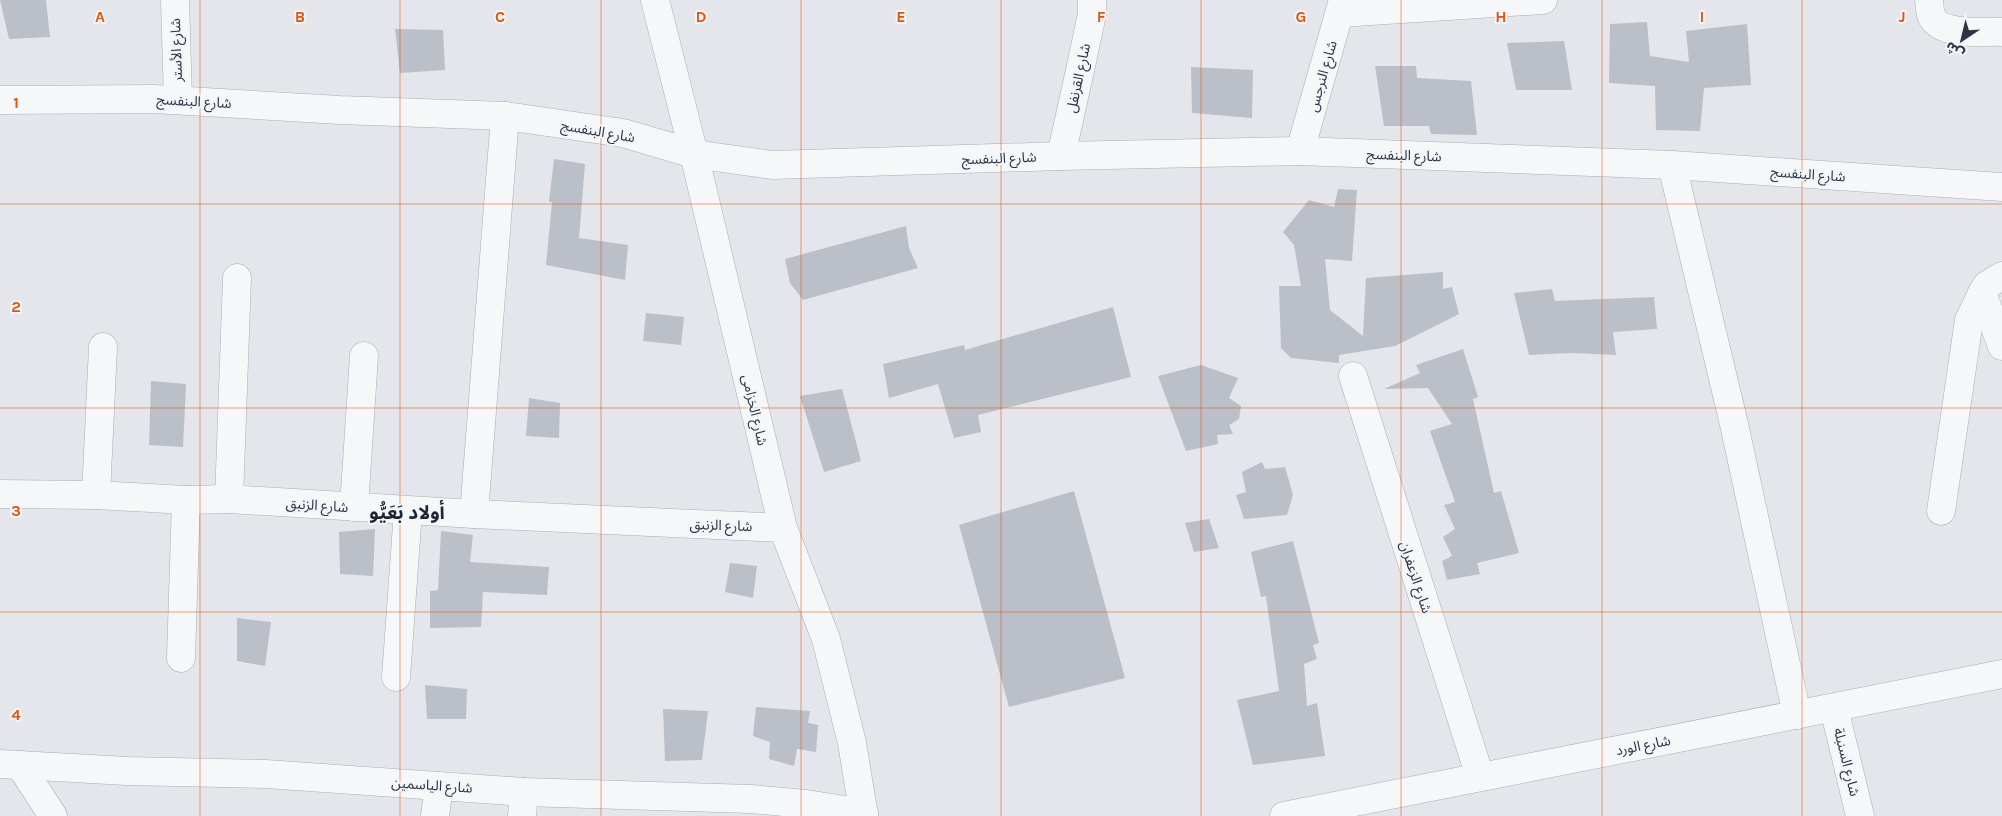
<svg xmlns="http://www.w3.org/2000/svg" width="2002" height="816" viewBox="0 0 2002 816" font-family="Karla,'Noto Sans Arabic',sans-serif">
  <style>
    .building { fill: #bbbfc8 }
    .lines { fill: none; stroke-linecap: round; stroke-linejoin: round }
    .minor-casing { stroke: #a9adb5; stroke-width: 29 }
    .minor { stroke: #f6f7f9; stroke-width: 28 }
    .grid { fill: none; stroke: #df570f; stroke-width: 1; stroke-opacity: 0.55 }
    .labels { text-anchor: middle; stroke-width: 4; stroke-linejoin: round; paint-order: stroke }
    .street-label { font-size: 14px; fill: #2c3343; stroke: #f3f5f8 }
    .district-label { font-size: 19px; font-weight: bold; fill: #1e2434; stroke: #f3f5f8 }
    .grid-label { font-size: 16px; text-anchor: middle; font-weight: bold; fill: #df570f; stroke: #f3f5f8; stroke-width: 4; stroke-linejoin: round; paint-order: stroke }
  </style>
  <rect width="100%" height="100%" fill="#e4e6eb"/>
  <g class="building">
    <path d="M 0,0 L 46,0 L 50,37 L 9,39 Z"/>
    <path d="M 1647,22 L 1650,56 L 1689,62 L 1686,31 L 1747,24 L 1751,85 L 1704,88 L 1700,131 L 1656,130 L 1655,86 L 1609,83 L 1610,24 Z"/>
    <path d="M 395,29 L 443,30 L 445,70 L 400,73 Z"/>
    <path d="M 1564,41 L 1572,90 L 1516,90 L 1507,43 Z"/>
    <path d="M 1375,66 L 1416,66 L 1417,78 L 1471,81 L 1477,135 L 1431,134 L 1429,126 L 1384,126 Z"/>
    <path d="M 1191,67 L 1253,70 L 1252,118 L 1192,113 Z"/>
    <path d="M 554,159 L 585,164 L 579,238 L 628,245 L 625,280 L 546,265 L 552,202 L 549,202 Z"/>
    <path d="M 1338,189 L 1357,190 L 1352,261 L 1325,259 L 1330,310 L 1363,336 L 1366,278 L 1443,272 L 1443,289 L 1452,287 L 1459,314 L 1395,346 L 1339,355 L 1339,363 L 1291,358 L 1281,348 L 1279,286 L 1301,286 L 1294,245 L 1283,232 L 1309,200 L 1334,207 Z"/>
    <path d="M 906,226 L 909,248 L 918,268 L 803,300 L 790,283 L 785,259 Z"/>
    <path d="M 1552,289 L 1555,301 L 1654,297 L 1657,329 L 1613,332 L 1616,355 L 1572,353 L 1529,355 L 1514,293 Z"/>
    <path d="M 1113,307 L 1131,377 L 978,415 L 981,432 L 954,438 L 938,384 L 889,398 L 883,364 L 964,345 L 965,350 Z"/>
    <path d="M 646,313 L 684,317 L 681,345 L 643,341 Z"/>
    <path d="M 1463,349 L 1478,397 L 1473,399 L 1494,493 L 1501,491 L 1519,553 L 1477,563 L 1480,574 L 1447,580 L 1442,561 L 1452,556 L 1443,537 L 1455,529 L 1444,505 L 1455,502 L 1430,431 L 1452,424 L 1428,388 L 1384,389 L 1420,373 L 1416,365 Z"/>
    <path d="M 1201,365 L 1238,378 L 1229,398 L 1241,406 L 1239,419 L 1229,425 L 1233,434 L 1217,435 L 1218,444 L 1186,451 L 1158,376 Z"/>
    <path d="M 151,381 L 186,384 L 183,447 L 149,445 Z"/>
    <path d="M 842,389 L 861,461 L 824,472 L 800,396 Z"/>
    <path d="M 529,398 L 560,403 L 559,438 L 526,436 Z"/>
    <path d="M 1262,462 L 1265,469 L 1285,467 L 1293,495 L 1287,515 L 1244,519 L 1236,495 L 1246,492 L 1242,472 Z"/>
    <path d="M 1074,491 L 1125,678 L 1009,707 L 959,525 Z"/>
    <path d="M 1209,519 L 1219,548 L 1194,552 L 1185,523 Z"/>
    <path d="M 375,529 L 373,576 L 340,574 L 339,532 Z"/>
    <path d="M 441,531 L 473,535 L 470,562 L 549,567 L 547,595 L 483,592 L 481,627 L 430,628 L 430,591 L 438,590 Z"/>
    <path d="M 1293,541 L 1319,643 L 1313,645 L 1317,659 L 1304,664 L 1307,706 L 1317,703 L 1325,756 L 1253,765 L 1237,700 L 1279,691 L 1266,596 L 1261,597 L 1251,552 Z"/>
    <path d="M 730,563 L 757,566 L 753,598 L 725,592 Z"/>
    <path d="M 237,618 L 271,622 L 265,666 L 237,661 Z"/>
    <path d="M 425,685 L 467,689 L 466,719 L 427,719 Z"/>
    <path d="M 756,707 L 810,711 L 808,723 L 818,725 L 816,752 L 797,749 L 794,766 L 769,759 L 770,742 L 753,736 Z"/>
    <path d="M 663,709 L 708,711 L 702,760 L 665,761 Z"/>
  </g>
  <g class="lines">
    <defs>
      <g id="minor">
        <path d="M 175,0 L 178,100"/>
        <path d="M 655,0 L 694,154 L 783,528 L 826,639 L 852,743 L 864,816"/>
        <path d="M 1929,0 C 1930,6 1929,14 1933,19 C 1945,36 1983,31 2002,32"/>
        <path d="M 1340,13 L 1543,0"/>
        <path d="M 0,100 L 154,99 L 340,110 L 505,116 L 623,133 L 694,154 L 772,165 L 1061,156 L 1300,151 L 1672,165 L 2002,187"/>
        <path d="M 1300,151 L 1343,0"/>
        <path d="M 1061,156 L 1081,66 L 1092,14 L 1092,0"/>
        <path d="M 1672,165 L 1734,424 L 1797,715"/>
        <path d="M 2002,276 L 1987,285 L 1982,293 L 2002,346"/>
        <path d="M 1353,376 L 1480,777"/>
        <path d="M 0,494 L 96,495 L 186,500 L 229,499 L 474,514 L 783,528"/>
        <path d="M 96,495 L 103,347"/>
        <path d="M 229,499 L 237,278"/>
        <path d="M 354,507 L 364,356"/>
        <path d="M 1941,511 L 1969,320 L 1982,293"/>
        <path d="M 474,514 L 505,116"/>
        <path d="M 181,658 L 186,500"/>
        <path d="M 396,677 L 408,511"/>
        <path d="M 1834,708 L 1860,816"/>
        <path d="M 0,764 L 127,771 L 266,774 L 524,792 L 751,799 L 806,804 L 864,813"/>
        <path d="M 20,765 L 53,816"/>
        <path d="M 435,816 L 439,786"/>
        <path d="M 522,816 L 524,792"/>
        <path d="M 1284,816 L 2002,674"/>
      </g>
    </defs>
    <use href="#minor" class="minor-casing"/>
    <use href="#minor" class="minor"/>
  </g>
  <path class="grid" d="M 200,0 L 200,816M 400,0 L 400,816M 601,0 L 601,816M 801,0 L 801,816M 1001,0 L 1001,816M 1201,0 L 1201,816M 1401,0 L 1401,816M 1602,0 L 1602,816M 1802,0 L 1802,816M 0,204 L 2002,204M 0,408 L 2002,408M 0,612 L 2002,612"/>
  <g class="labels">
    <g class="street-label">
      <text transform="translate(176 50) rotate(-92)" y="5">شارع الأستر</text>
      <text transform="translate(1322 76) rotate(-74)" y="5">شارع النرجس</text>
      <text transform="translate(1078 78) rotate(-78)" y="5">شارع القرنفل</text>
      <text transform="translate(194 101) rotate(3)" y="5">شارع البنفسج</text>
      <text transform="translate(598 131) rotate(10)" y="5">شارع البنفسج</text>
      <text transform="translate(1404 155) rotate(2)" y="5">شارع البنفسج</text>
      <text transform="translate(999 158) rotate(-2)" y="5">شارع البنفسج</text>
      <text transform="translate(1808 174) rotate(4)" y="5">شارع البنفسج</text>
      <text transform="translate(755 410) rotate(77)" y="5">شارع الخزامى</text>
      <text transform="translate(317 505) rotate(4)" y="5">شارع الزنبق</text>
      <text transform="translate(721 525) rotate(2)" y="5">شارع الزنبق</text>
      <text transform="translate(1416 577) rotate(72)" y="5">شارع الزعفران</text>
      <text transform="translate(1643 745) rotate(-11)" y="5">شارع الورد</text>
      <text transform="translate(1847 762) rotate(76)" y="5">شارع السنبلة</text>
      <text transform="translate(432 785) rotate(4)" y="5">شارع الياسمين</text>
    </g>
    <g class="district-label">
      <text x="407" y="519">أولاد بَعَيُّو</text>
    </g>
  </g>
  <g class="grid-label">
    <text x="100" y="22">A</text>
    <text x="300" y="22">B</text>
    <text x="500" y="22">C</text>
    <text x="701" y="22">D</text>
    <text x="901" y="22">E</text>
    <text x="1101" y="22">F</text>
    <text x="1301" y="22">G</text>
    <text x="1501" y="22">H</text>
    <text x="1702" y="22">I</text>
    <text x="1902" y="22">J</text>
    <text x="16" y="108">1</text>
    <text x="16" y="312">2</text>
    <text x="16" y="516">3</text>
    <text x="16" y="720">4</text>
  </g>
  <g transform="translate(1962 40) rotate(215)" stroke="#f3f5f8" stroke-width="4" paint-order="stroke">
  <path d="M0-4L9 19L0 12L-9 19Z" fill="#2c3343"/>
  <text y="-8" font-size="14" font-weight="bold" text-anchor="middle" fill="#2c3343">ش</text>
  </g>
</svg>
